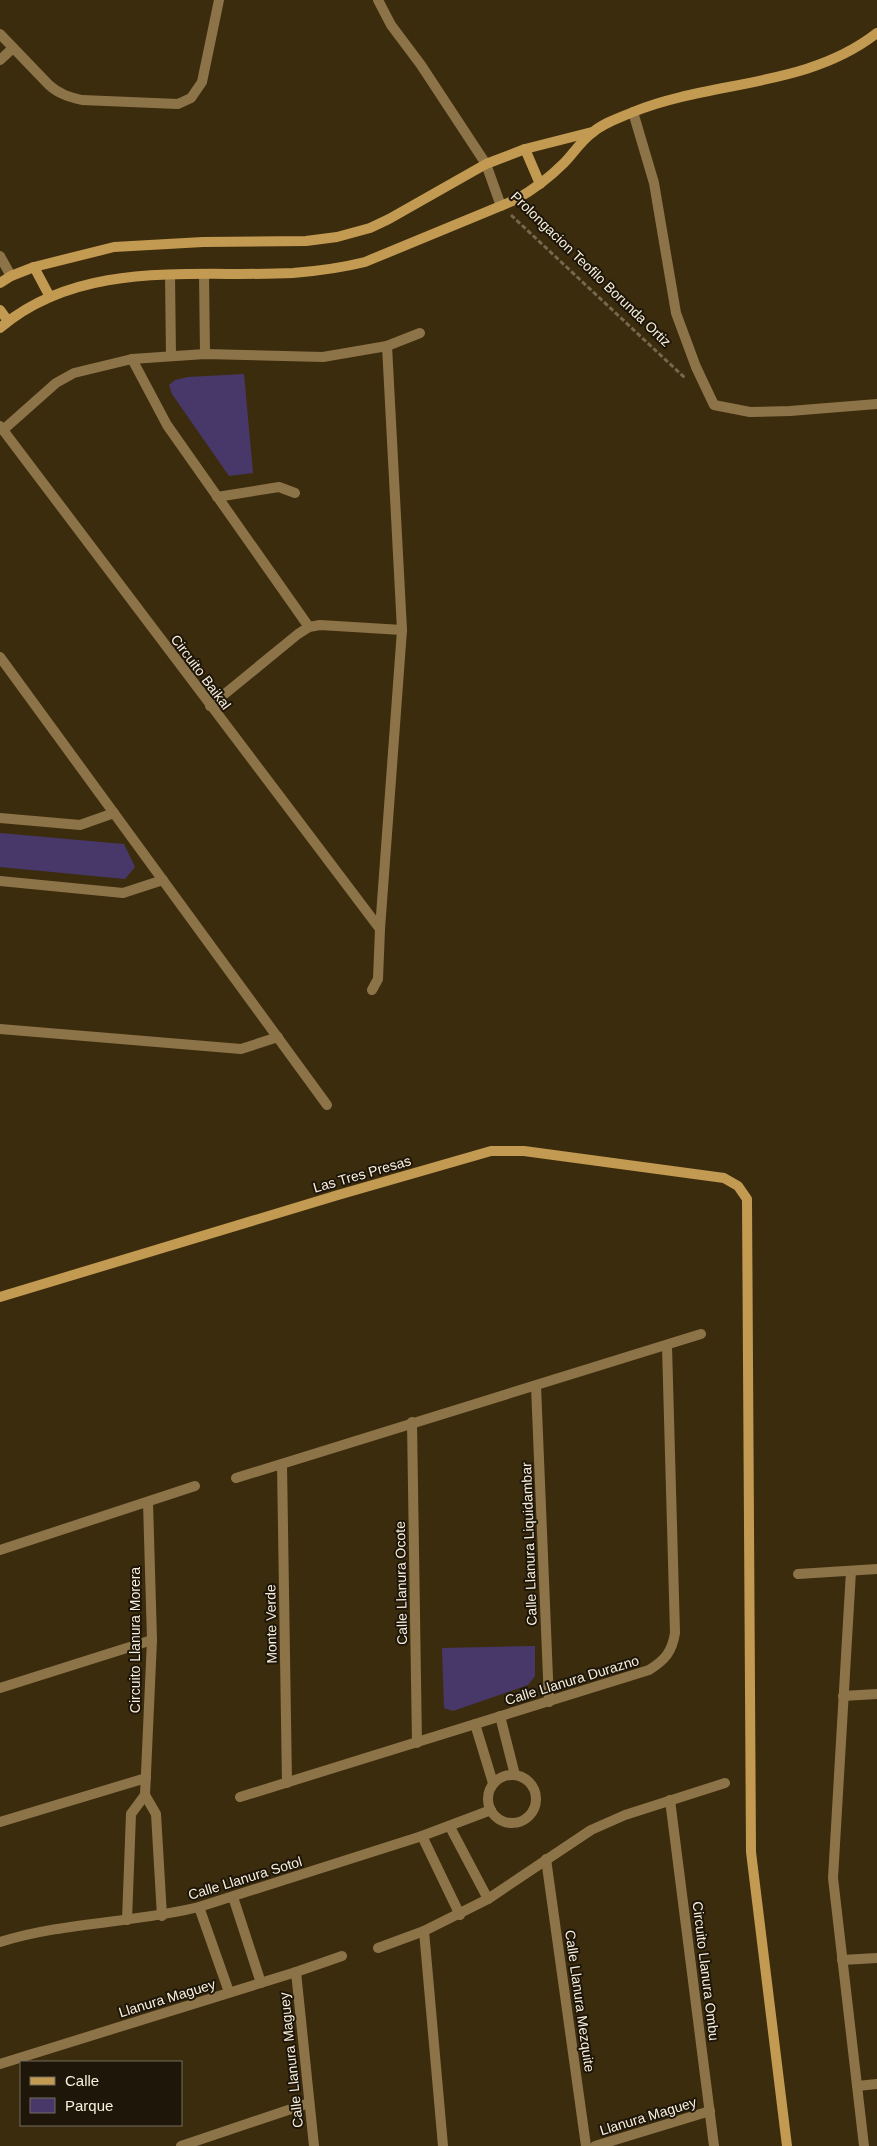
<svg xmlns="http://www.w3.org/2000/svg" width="877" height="2146" viewBox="0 0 877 2146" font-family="Helvetica,sans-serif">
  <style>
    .green { fill: #48386a }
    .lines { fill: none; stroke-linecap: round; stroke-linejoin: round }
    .path { stroke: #75674d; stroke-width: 3; stroke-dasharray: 5 2.5; stroke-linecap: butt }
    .lane { stroke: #8d7448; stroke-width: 10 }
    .street { stroke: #8d7448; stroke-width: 10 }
    .secondary { stroke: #c39a51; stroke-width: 10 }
    .labels { text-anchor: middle; stroke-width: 4; stroke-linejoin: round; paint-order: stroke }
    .street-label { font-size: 14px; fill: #f9efde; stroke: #1d1609 }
  </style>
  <rect width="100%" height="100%" fill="#3c2c0e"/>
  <g class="green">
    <path d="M 244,374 L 253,473 L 229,476 L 172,394 L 169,385 L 175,380 L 188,377 Z"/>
    <path d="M 0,833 L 124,844 L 135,867 L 125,879 L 0,867 Z"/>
    <path d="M 535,1646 L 535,1676 L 528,1685 L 453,1711 L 444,1708 L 442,1648 Z"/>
  </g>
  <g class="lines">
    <path class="path" d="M 511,215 L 685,378"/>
    <g class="lane">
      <path d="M 378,0 L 391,25 L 421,65 L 486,164 L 501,206"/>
      <path d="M 0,34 L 49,85 C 59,94 69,97 82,100 L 178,104 L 191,98 L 202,82 L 219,0"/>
      <path d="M 0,60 L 13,48"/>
      <path d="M 633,112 L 654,183 L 676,313 L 696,367 L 714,405 L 750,412 L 790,411 L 877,404"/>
    </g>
    <g class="street">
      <path d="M 0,256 L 11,276"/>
      <path d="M 204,274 L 205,354"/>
      <path d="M 170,275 L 171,356"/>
      <path d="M 132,359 L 167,425 L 309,627"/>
      <path d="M 0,426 L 380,929"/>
      <path d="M 3,430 L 56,383 L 74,373 L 132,359 L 205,354 L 323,357 L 387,346 L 420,333"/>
      <path d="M 217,497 L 279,487 L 295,493"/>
      <path d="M 0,657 L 327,1105"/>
      <path d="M 210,706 L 298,634 L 309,627 L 320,625 L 402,630"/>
      <path d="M 0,818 L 80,825 L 114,813"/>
      <path d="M 0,881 L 123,893 L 163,880"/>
      <path d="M 372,990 L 378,979 L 380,929 L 402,630 L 387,346"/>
      <path d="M 0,1029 L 241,1049 L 278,1037"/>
      <path d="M 536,1386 L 549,1702"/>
      <path d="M 412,1422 L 417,1743"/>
      <path d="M 282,1464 L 287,1783"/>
      <path d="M 236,1478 L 701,1334"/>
      <path d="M 148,1502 L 152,1640 L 145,1795 L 156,1814 L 162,1916"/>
      <path d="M 0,1550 L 195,1486"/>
      <path d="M 851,1571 L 833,1878 L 864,2146"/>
      <path d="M 798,1574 L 877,1569"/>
      <path d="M 0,1688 L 152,1640"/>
      <path d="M 843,1696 L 877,1694"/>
      <path d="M 500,1716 L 515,1775"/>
      <path d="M 475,1724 L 493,1783"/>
      <circle cx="512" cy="1799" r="24"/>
      <path d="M 240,1797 L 649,1670 C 665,1660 672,1652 675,1633 L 667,1346"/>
      <path d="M 670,1800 L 714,2146"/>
      <path d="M 0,1822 L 146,1778"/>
      <path d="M 450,1827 L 488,1899"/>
      <path d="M 422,1836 L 460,1915"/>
      <path d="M 546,1859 L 586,2146"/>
      <path d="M 233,1897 L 261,1983"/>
      <path d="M 199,1907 L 229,1992"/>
      <path d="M 127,1920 L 131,1814 L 145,1795"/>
      <path d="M 424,1931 L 443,2146"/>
      <path d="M 0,1942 C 64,1922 134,1923 199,1907 L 422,1836 L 491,1810"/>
      <path d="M 378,1948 L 424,1931 L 488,1899 L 591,1830 L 625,1815 L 725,1783"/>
      <path d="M 842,1960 L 877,1958"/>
      <path d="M 296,1972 L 314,2146"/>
      <path d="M 0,2064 L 296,1972 L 342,1956"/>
      <path d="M 857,2086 L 877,2084"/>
      <path d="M 181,2146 L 309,2103"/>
      <path d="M 595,2146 L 710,2111"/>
    </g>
    <g class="secondary">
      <path d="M 525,149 L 540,184"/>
      <path d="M 34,267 L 50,297"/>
      <path d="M 0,283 L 11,276 L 34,267 L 114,247 L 203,242 L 306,241 L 337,237 L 370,228 L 389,219 L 486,164 L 525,149 L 592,132"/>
      <path d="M 0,310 L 8,321"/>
      <path d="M 0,328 C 82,258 195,278 293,273 C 318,271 341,268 365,262 L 515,200 C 533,190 549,178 564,163 C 573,154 581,141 592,133 C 603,123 619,118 633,112 C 712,80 807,88 877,33"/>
      <path d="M 0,1297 L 338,1195 L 491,1151 L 524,1151 L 724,1178 L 738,1186 L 747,1199 L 751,1852 L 787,2146"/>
    </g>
  </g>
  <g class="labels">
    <g class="street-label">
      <text transform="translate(591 269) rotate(44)" y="5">Prolongacion Teofilo Borunda Ortiz</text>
      <text transform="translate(201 672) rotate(53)" y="5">Circuito Baikal</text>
      <text transform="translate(362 1174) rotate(-16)" y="5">Las Tres Presas</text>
      <text transform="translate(529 1544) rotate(-92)" y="5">Calle Llanura Liquidambar</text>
      <text transform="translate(401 1583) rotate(-91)" y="5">Calle Llanura Ocote</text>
      <text transform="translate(271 1624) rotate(-91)" y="5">Monte Verde</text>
      <text transform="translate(135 1640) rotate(-90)" y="5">Circuito Llanura Morera</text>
      <text transform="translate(572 1680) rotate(-17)" y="5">Calle Llanura Durazno</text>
      <text transform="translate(245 1878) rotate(-17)" y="5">Calle Llanura Sotol</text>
      <text transform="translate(706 1971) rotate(83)" y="5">Circuito Llanura Ombu</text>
      <text transform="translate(167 1998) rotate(-17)" y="5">Llanura Maguey</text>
      <text transform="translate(580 2001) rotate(82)" y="5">Calle Llanura Mezquite</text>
      <text transform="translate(291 2060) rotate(-96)" y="5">Calle Llanura Maguey</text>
      <text transform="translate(648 2116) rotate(-17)" y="5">Llanura Maguey</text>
    </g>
  </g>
  <rect x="20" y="2061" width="162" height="65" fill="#1d1609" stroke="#756d5e"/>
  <rect x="30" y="2077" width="25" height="8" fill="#c39a51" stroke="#756d5e"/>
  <text x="65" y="2086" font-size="15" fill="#f9efde">Calle</text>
  <rect x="30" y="2098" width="25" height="15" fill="#48386a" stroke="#756d5e"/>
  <text x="65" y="2111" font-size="15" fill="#f9efde">Parque</text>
</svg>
